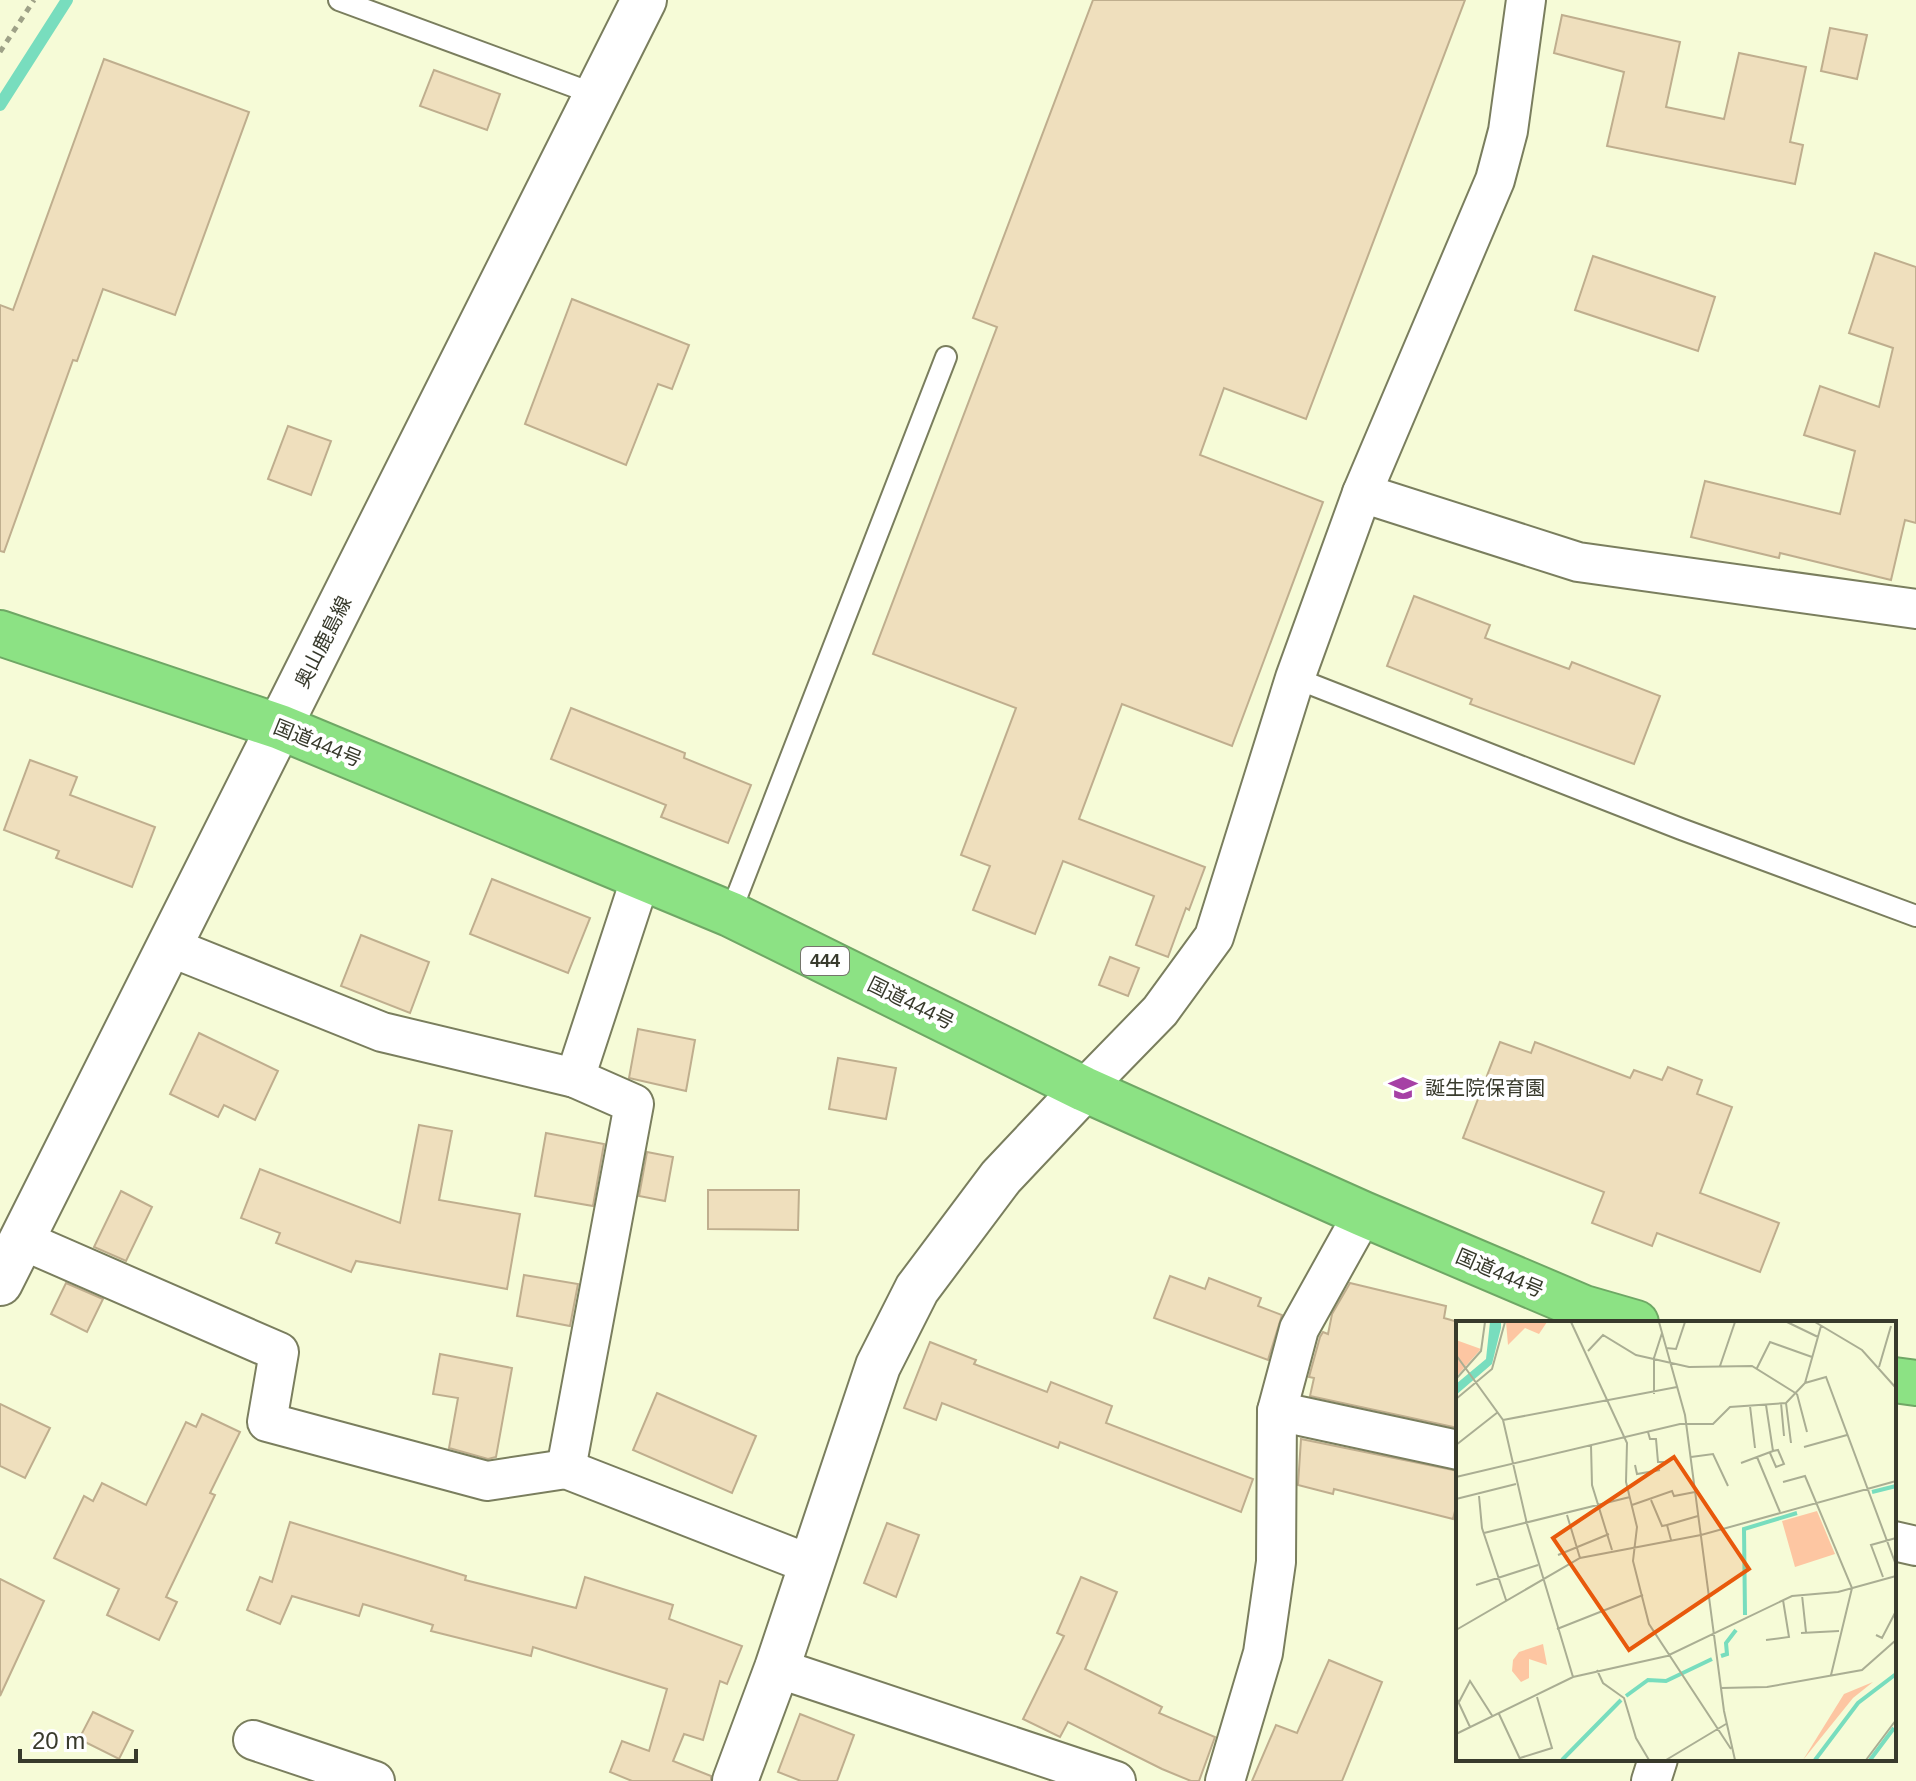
<svg xmlns="http://www.w3.org/2000/svg" width="1916" height="1781" viewBox="0 0 1916 1781" font-family="Helvetica,'Noto Sans JP',sans-serif">
  <style>
    .lines { fill: none; stroke-linecap: round; stroke-linejoin: round }
    .stream { stroke: #78ddbe; stroke-width: 12 }
    .building { fill: #efdfbd; stroke: #bfae8e; stroke-width: 2 }
    .lane-casing { stroke: #7a7e5e; stroke-width: 24 }
    .street-casing { stroke: #7a7e5e; stroke-width: 42 }
    .secondary-casing { stroke: #7a7e5e; stroke-width: 48 }
    .highway-casing { stroke: #6fa765; stroke-width: 48 }
    .path { stroke: #9ea187; stroke-width: 5; stroke-dasharray: 6 6; stroke-linecap: butt }
    .lane { stroke: #fff; stroke-width: 20 }
    .street { stroke: #fff; stroke-width: 38 }
    .secondary { stroke: #fff; stroke-width: 44 }
    .highway { stroke: #8ce284; stroke-width: 44 }
    .labels { text-anchor: middle; stroke-width: 8; stroke-linejoin: round; paint-order: stroke }
    .shield { fill: #fff; stroke: #74756b; stroke-width: 2 }
    .shield-label { font-size: 18px; font-weight: bold; fill: #383a2c }
    .street-label { font-size: 20px; fill: #383a2c; stroke: #fff }
    .poi-label { font-size: 20px; fill: #383a2c; stroke: #fff; text-anchor: start }
    .inset-river { fill: none; stroke: #78ddbe; stroke-width: 4 }
    .inset-road { fill: none; stroke: #aaae93; stroke-width: 2 }
    .view { fill: #e8590c; fill-opacity: 0.15; stroke: #e8590c; stroke-width: 4 }
    .inset-edge { fill: none; stroke: #383a2c; stroke-width: 4 }
  </style>
  <rect width="100%" height="100%" fill="#f6fbd7"/>
  <g class="lines">
    <path class="stream" d="M 0,105 L 67,0"/>
  </g>
  <g class="building">
    <path d="M 1093,0 L 1465,0 L 1306,419 L 1224,388 L 1200,455 L 1323,502 L 1232,746 L 1122,704 L 1079,819 L 1205,867 L 1189,910 L 1186,908 L 1168,957 L 1136,945 L 1154,896 L 1063,861 L 1035,934 L 973,910 L 990,866 L 961,855 L 1016,708 L 873,654 L 997,327 L 973,318 Z"/>
    <path d="M 1562,15 L 1680,42 L 1666,107 L 1724,119 L 1739,53 L 1806,67 L 1790,142 L 1803,145 L 1795,184 L 1607,146 L 1624,72 L 1554,53 Z"/>
    <path d="M 1830,28 L 1867,35 L 1857,79 L 1821,71 Z"/>
    <path d="M 104,59 L 249,112 L 175,315 L 103,289 L 77,361 L 73,360 L 4,552 L 0,551 L 0,305 L 13,310 Z"/>
    <path d="M 434,70 L 500,94 L 487,130 L 420,106 Z"/>
    <path d="M 1875,253 L 1916,267 L 1916,523 L 1905,520 L 1891,580 L 1780,553 L 1779,558 L 1691,537 L 1705,481 L 1840,514 L 1855,451 L 1804,435 L 1820,386 L 1879,407 L 1893,348 L 1849,333 Z"/>
    <path d="M 1593,256 L 1715,297 L 1698,351 L 1575,310 Z"/>
    <path d="M 572,299 L 689,345 L 672,389 L 658,384 L 626,465 L 525,424 Z"/>
    <path d="M 288,426 L 331,441 L 311,495 L 268,479 Z"/>
    <path d="M 1414,596 L 1490,625 L 1485,638 L 1569,669 L 1572,662 L 1660,696 L 1634,764 L 1470,704 L 1472,699 L 1387,666 Z"/>
    <path d="M 571,708 L 685,753 L 684,758 L 751,785 L 728,843 L 661,817 L 666,805 L 551,759 Z"/>
    <path d="M 30,760 L 77,777 L 70,795 L 155,827 L 132,887 L 56,858 L 59,851 L 4,830 Z"/>
    <path d="M 492,879 L 590,918 L 568,973 L 470,934 Z"/>
    <path d="M 361,935 L 429,962 L 410,1013 L 341,986 Z"/>
    <path d="M 1110,957 L 1139,968 L 1128,996 L 1099,985 Z"/>
    <path d="M 638,1029 L 695,1040 L 686,1091 L 629,1078 Z"/>
    <path d="M 199,1033 L 278,1071 L 255,1120 L 224,1105 L 218,1117 L 170,1094 Z"/>
    <path d="M 1500,1042 L 1531,1053 L 1535,1042 L 1630,1078 L 1634,1070 L 1662,1080 L 1668,1067 L 1702,1080 L 1697,1094 L 1732,1107 L 1700,1193 L 1779,1223 L 1760,1272 L 1657,1233 L 1652,1246 L 1592,1223 L 1604,1192 L 1463,1138 Z"/>
    <path d="M 838,1058 L 896,1068 L 886,1119 L 829,1109 Z"/>
    <path d="M 419,1125 L 452,1131 L 439,1200 L 520,1214 L 507,1289 L 356,1261 L 351,1272 L 276,1243 L 280,1233 L 241,1218 L 260,1169 L 400,1223 Z"/>
    <path d="M 546,1133 L 604,1144 L 593,1206 L 535,1196 Z"/>
    <path d="M 647,1152 L 673,1157 L 665,1201 L 639,1196 Z"/>
    <path d="M 708,1190 L 799,1190 L 798,1230 L 708,1229 Z"/>
    <path d="M 121,1191 L 152,1207 L 126,1261 L 94,1247 Z"/>
    <path d="M 524,1275 L 578,1284 L 570,1326 L 517,1316 Z"/>
    <path d="M 1170,1276 L 1205,1289 L 1209,1278 L 1261,1298 L 1258,1306 L 1282,1315 L 1268,1360 L 1154,1318 Z"/>
    <path d="M 66,1283 L 103,1299 L 87,1332 L 51,1314 Z"/>
    <path d="M 1350,1283 L 1446,1306 L 1444,1318 L 1458,1322 L 1458,1428 L 1310,1396 L 1314,1378 L 1309,1377 L 1320,1337 L 1323,1332 L 1328,1334 L 1332,1314 Z"/>
    <path d="M 930,1342 L 976,1360 L 974,1364 L 1047,1392 L 1051,1382 L 1112,1406 L 1106,1423 L 1253,1479 L 1241,1512 L 1060,1442 L 1058,1448 L 942,1403 L 936,1420 L 904,1408 Z"/>
    <path d="M 440,1354 L 512,1368 L 496,1457 L 488,1459 L 449,1448 L 458,1398 L 433,1394 Z"/>
    <path d="M 657,1393 L 756,1436 L 732,1493 L 633,1450 Z"/>
    <path d="M 0,1404 L 50,1428 L 25,1478 L 0,1466 Z"/>
    <path d="M 202,1414 L 240,1432 L 210,1493 L 215,1495 L 166,1597 L 177,1602 L 159,1640 L 107,1615 L 119,1589 L 54,1558 L 84,1496 L 93,1501 L 102,1483 L 146,1505 L 186,1422 L 196,1427 Z"/>
    <path d="M 1301,1439 L 1458,1471 L 1458,1499 L 1453,1519 L 1334,1489 L 1333,1494 L 1298,1485 Z"/>
    <path d="M 290,1522 L 466,1576 L 465,1580 L 576,1608 L 585,1577 L 673,1605 L 669,1619 L 742,1646 L 727,1684 L 720,1681 L 703,1740 L 684,1734 L 673,1761 L 711,1776 L 711,1781 L 632,1781 L 610,1772 L 622,1741 L 649,1751 L 667,1689 L 533,1647 L 531,1656 L 431,1631 L 433,1625 L 363,1604 L 359,1616 L 292,1596 L 280,1624 L 247,1610 L 260,1577 L 272,1582 Z"/>
    <path d="M 887,1523 L 919,1535 L 896,1597 L 864,1583 Z"/>
    <path d="M 1081,1577 L 1117,1592 L 1085,1669 L 1162,1707 L 1159,1713 L 1215,1737 L 1199,1781 L 1191,1781 L 1162,1769 L 1068,1722 L 1060,1737 L 1023,1719 L 1064,1636 L 1057,1633 Z"/>
    <path d="M 0,1579 L 44,1601 L 0,1696 Z"/>
    <path d="M 1329,1660 L 1382,1682 L 1342,1781 L 1252,1781 L 1276,1725 L 1297,1733 Z"/>
    <path d="M 93,1712 L 133,1731 L 119,1759 L 79,1739 Z"/>
    <path d="M 800,1714 L 854,1735 L 837,1781 L 801,1781 L 778,1772 Z"/>
  </g>
  <g class="lines">
    <defs>
      <g id="lane">
        <path d="M 339,0 L 597,95"/>
        <path d="M 1295,678 L 1681,829 L 1916,916"/>
        <path d="M 730,914 L 946,357"/>
      </g>
      <g id="street">
        <path d="M 1362,493 L 1578,562 L 1916,609"/>
        <path d="M 170,947 L 382,1032 L 575,1078 L 641,877"/>
        <path d="M 1084,1089 L 1160,1011 L 1214,937 L 1295,678 L 1362,493 L 1495,180 L 1508,131 L 1526,0"/>
        <path d="M 22,1240 L 279,1352 L 267,1422 L 487,1481 L 566,1469 L 812,1565"/>
        <path d="M 1277,1411 L 1458,1450"/>
        <path d="M 566,1469 L 634,1104 L 575,1078"/>
        <path d="M 1894,1541 L 1916,1546"/>
        <path d="M 777,1668 L 1116,1781"/>
        <path d="M 253,1740 L 375,1781"/>
        <path d="M 1225,1781 L 1263,1653 L 1276,1562 L 1277,1411 L 1299,1329 L 1363,1214"/>
        <path d="M 1651,1781 L 1658,1759"/>
      </g>
      <g id="secondary">
        <path d="M 0,1283 L 644,0"/>
        <path d="M 735,1781 L 777,1668 L 878,1366 L 917,1289 L 1001,1177 L 1084,1089"/>
      </g>
      <g id="highway">
        <path d="M 0,633 L 280,727 L 730,914 L 1084,1089 L 1363,1214 L 1584,1308 L 1636,1323"/>
        <path d="M 1894,1380 L 1916,1383"/>
      </g>
    </defs>
    <use href="#lane" class="lane-casing"/>
    <use href="#street" class="street-casing"/>
    <use href="#secondary" class="secondary-casing"/>
    <use href="#highway" class="highway-casing"/>
    <path class="path" d="M 0,52 L 34,0"/>
    <use href="#lane" class="lane"/>
    <use href="#street" class="street"/>
    <use href="#secondary" class="secondary"/>
    <use href="#highway" class="highway"/>
  </g>
  <defs>
    <symbol id="school-bare" viewBox="-9 -9 18 18"><path d="M0-5L7-2L0 1L-7-2ZM-4 1L0 2.5L4 1V4Q0 6-4 4Z" fill="#a641a5" stroke="#fff" stroke-width="2.5" paint-order="stroke"/></symbol>
  </defs>
  <g fill-rule="evenodd">
    <use href="#school-bare" x="1383" y="1068" width="40" height="40"/>
  </g>
  <g class="labels">
    <rect class="shield" x="801" y="947" width="48" height="28" rx="6"/>
    <g class="shield-label">
      <text x="825" y="967">444</text>
    </g>
    <g class="street-label">
      <text transform="translate(323 642) rotate(-63)" y="7">奥山鹿島線</text>
      <text transform="translate(318 743) rotate(22)" y="7">国道444号</text>
      <text transform="translate(911 1003) rotate(26)" y="7">国道444号</text>
      <text transform="translate(1500 1273) rotate(23)" y="7">国道444号</text>
    </g>
    <g class="poi-label">
      <text x="1425" y="1095">誕生院保育園</text>
    </g>
  </g>
  <g transform="translate(1456 1321)">
    <rect width="440" height="440" fill="#f6fbd7"/>
    <path d="M 50,1 L 91,1 L 83,13 L 69,7 L 52,24 ZM 0,19 L 25,28 L 0,56 L 2,35 ZM 361,190 L 379,233 L 339,246 L 326,200 ZM 87,323 L 91,344 L 73,338 L 73,357 L 65,361 L 56,350 L 57,339 L 63,331 ZM 417,361 L 397,377 L 347,439 L 388,373 Z" fill="#fdc6a2"/>
    <path d="M 34,1 L 45,1 L 45,7 L 36,43 L 0,74 L 0,63 L 30,38 Z" fill="#78ddbe"/>
    <path class="inset-river" d="M 416,171 L 440,165M 289,294 L 288,208 L 341,192M 265,335 L 271,333 L 270,322 L 280,309M 170,375 L 192,359 L 210,360 L 256,338M 106,439 L 165,379M 359,439 L 402,382 L 440,353M 414,439 L 438,407"/>
    <path class="inset-road" d="M 115,1 L 171,122 L 170,161 L 181,206 L 177,240 L 193,303 L 275,428M 203,1 L 229,94 L 268,390 L 279,439M 331,1 L 362,16M 359,1 L 406,29 L 440,67M 210,27 L 220,28 L 229,1M 132,30 L 147,14 L 180,34 L 233,46 L 296,45 L 341,73M 0,34 L 47,99 L 71,203 L 117,356M 264,45 L 279,1M 423,46 L 435,5M 301,47 L 314,21 L 356,36M 0,58 L 25,30 L 29,1M 349,62 L 370,56 L 440,244M 198,73 L 198,37 L 206,12M 341,73 L 351,111M 0,78 L 36,48 L 49,1M 325,82 L 328,115M 330,82 L 335,122M 294,85 L 299,127M 47,99 L 221,66M 192,111 L 194,118 L 200,118 L 202,141 L 208,141M 0,124 L 42,91M 135,124 L 136,164 L 156,229M 348,126 L 391,114M 314,132 L 320,146 L 328,143 L 322,129 L 317,130M 235,136 L 257,133 L 272,165M 301,136 L 324,191M 285,142 L 317,130 L 310,84M 179,144 L 181,153 L 204,149M 0,156 L 224,103 L 257,103 L 274,86 L 330,82 L 349,62 L 365,5M 327,161 L 349,155 L 396,267 L 375,354M 23,175 L 26,207 L 50,279M 0,178 L 60,163M 195,179 L 206,205 L 211,204M 176,184 L 216,170 L 218,175 L 239,171M 111,194 L 124,237M 28,212 L 174,176M 215,219 L 211,204 L 242,195M 102,234 L 153,213M 427,256 L 415,224 L 440,217M 20,264 L 82,244M 346,274 L 350,311M 101,308 L 187,274M 0,309 L 124,237 L 245,214 L 440,160M 345,312 L 383,310M 420,314 L 426,317 L 440,290M 310,319 L 333,316 L 327,279M 141,349 L 147,362 L 168,377 L 180,417 L 193,439M 265,367 L 311,366 L 406,349 L 440,319M 0,376 L 14,406M 3,381 L 14,360 L 37,396M 43,393 L 64,438M 0,413 L 117,356 L 211,335 L 336,275 L 382,271 L 440,255M 64,437 L 96,427 L 81,376M 210,439 L 270,403M 410,439 L 440,399"/>
    <path class="view" d="M 218,136 L 293,248 L 173,329 L 97,217 Z"/>
    <rect width="440" height="440" class="inset-edge"/>
  </g>
  <path d="M20 1749v12h116v-12" fill="none" stroke="#383a2c" stroke-width="4"/>
  <text x="32" y="1749" font-size="24" fill="#383a2c" stroke="#ffffff" stroke-width="6" paint-order="stroke">20 m</text>
</svg>
